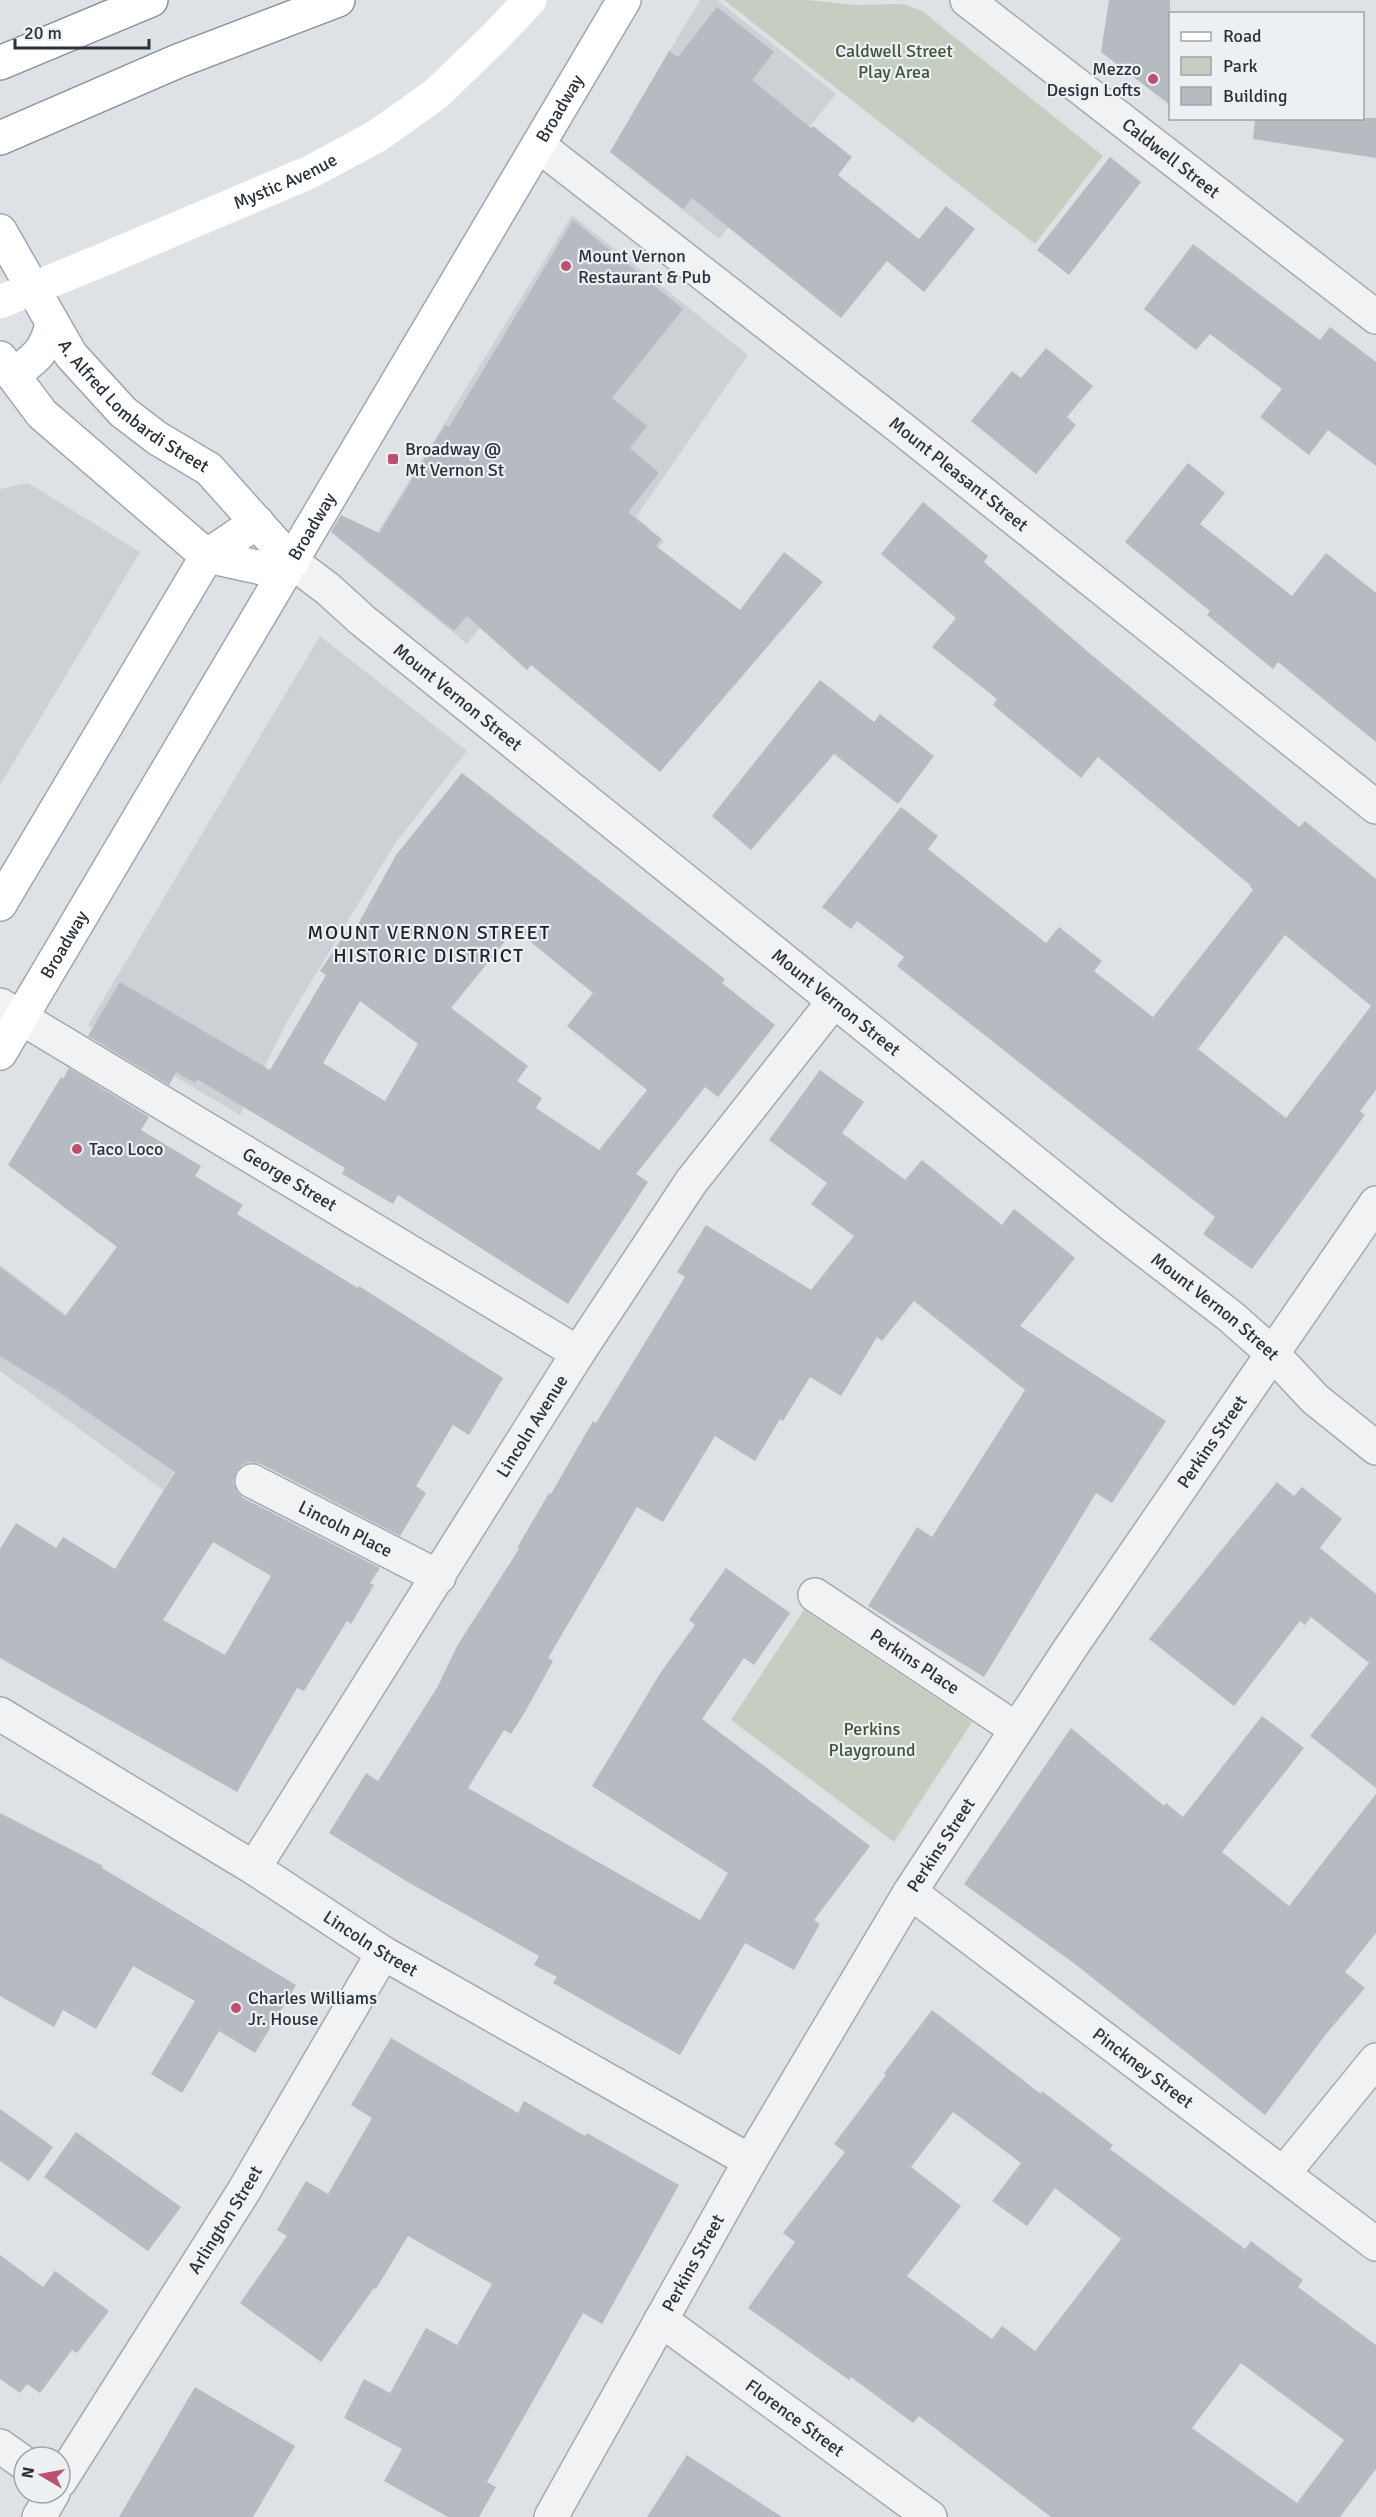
<svg xmlns="http://www.w3.org/2000/svg" width="1376" height="2517" viewBox="0 0 1376 2517" font-family="Signika,sans-serif">
  <style>
    .built { fill: #ccd1d6 }
    .green { fill: #c5cec0 }
    .building { fill: #b6bbc1; fill-rule: evenodd }
    .lines { fill: none; stroke-linecap: round; stroke-linejoin: round }
    .street-casing { stroke: #a4a9ae; stroke-width: 36 }
    .primary-casing { stroke: #9ea7b0; stroke-width: 36 }
    .highway-casing { stroke: #87919a; stroke-width: 36 }
    .street { stroke: #f0f2f4; stroke-width: 33 }
    .secondary { stroke: #fff; stroke-width: 33 }
    .primary { stroke: #fff; stroke-width: 33 }
    .highway { stroke: #fff; stroke-width: 33 }
    .secondary-bridge { stroke: #fff; stroke-width: 33 }
    .poi-dot { fill: #bd506e; stroke: #edf0f3; stroke-width: 2 }
    .labels { text-anchor: middle; stroke-width: 4.5; stroke-linejoin: round; paint-order: stroke }
    .park-label { font-size: 18px; fill: #415438; stroke: #edf0f3 }
    .poi-label { font-size: 18px; fill: #29313a; stroke: #edf0f3; text-anchor: start }
    .street-label { font-size: 18px; fill: #29313a; stroke: #edf0f3 }
    .neighbourhood-label { font-size: 20px; letter-spacing: 1.5px; fill: #1b222b; stroke: #edf0f3 }
  </style>
  <rect width="100%" height="100%" fill="#dee2e5"/>
  <g class="built">
    <path d="M 700,0 L 717,0 L 836,94 L 719,239 L 610,152 Z"/>
    <path d="M 572,215 L 748,355 L 636,517 L 664,541 L 618,598 L 525,569 L 467,644 L 362,558 Z"/>
    <path d="M 28,483 L 140,552 L 0,785 L 0,489 Z"/>
    <path d="M 320,636 L 467,751 L 394,845 L 289,1018 L 240,1115 L 88,1025 Z"/>
    <path d="M 0,1265 L 205,1420 L 163,1490 L 0,1371 Z"/>
  </g>
  <g class="green">
    <path d="M 724,0 L 807,0 L 855,5 L 903,4 L 922,11 L 1103,156 L 1035,244 Z"/>
    <path d="M 804,1610 L 972,1722 L 894,1842 L 731,1720 Z"/>
  </g>
  <g class="building">
    <path d="M 1109,0 L 1170,0 L 1170,105 L 1101,52 Z"/>
    <path d="M 717,7 L 774,52 L 752,80 L 811,128 L 813,126 L 852,157 L 838,175 L 919,239 L 946,206 L 975,229 L 924,292 L 887,261 L 841,318 L 692,198 L 683,209 L 610,152 L 669,51 L 678,57 Z"/>
    <path d="M 1255,118 L 1376,118 L 1376,158 L 1253,139 Z"/>
    <path d="M 1110,157 L 1141,182 L 1069,275 L 1037,250 Z"/>
    <path d="M 573,220 L 683,309 L 612,398 L 647,426 L 630,448 L 659,473 L 628,512 L 661,539 L 656,546 L 740,610 L 784,552 L 823,582 L 660,772 L 531,665 L 527,670 L 467,616 L 454,631 L 331,532 L 341,515 L 379,533 L 445,425 L 449,427 Z"/>
    <path d="M 1193,244 L 1320,340 L 1330,327 L 1376,362 L 1376,466 L 1328,430 L 1309,455 L 1260,417 L 1282,389 L 1210,334 L 1196,350 L 1144,309 Z"/>
    <path d="M 1046,348 L 1093,386 L 1067,417 L 1076,425 L 1036,474 L 971,421 L 1012,371 L 1021,378 Z"/>
    <path d="M 1188,463 L 1225,493 L 1200,524 L 1292,596 L 1326,553 L 1376,593 L 1376,742 L 1278,662 L 1273,669 L 1207,615 L 1210,611 L 1125,542 Z"/>
    <path d="M 923,502 L 988,556 L 984,562 L 1088,652 L 1299,827 L 1305,821 L 1376,879 L 1376,1090 L 1360,1111 L 1365,1115 L 1252,1269 L 1203,1234 L 1215,1217 L 897,966 L 904,957 L 857,921 L 851,929 L 822,907 L 901,807 L 938,836 L 928,849 L 1046,943 L 1059,927 L 1102,961 L 1094,971 L 1153,1017 L 1253,890 L 1250,887 L 1251,886 L 1098,757 L 1081,778 L 993,705 L 997,699 L 932,647 L 956,618 L 881,554 ZM 1285,935 L 1371,1006 L 1286,1118 L 1198,1049 Z"/>
    <path d="M 820,680 L 874,722 L 880,714 L 934,756 L 898,804 L 834,754 L 751,850 L 712,816 Z"/>
    <path d="M 462,773 L 725,979 L 722,983 L 775,1025 L 718,1097 L 705,1087 L 636,1174 L 648,1182 L 568,1304 L 398,1195 L 393,1204 L 342,1174 L 345,1168 L 197,1079 L 195,1083 L 176,1072 L 169,1085 L 88,1036 L 120,982 L 270,1070 L 326,975 L 320,971 L 347,931 L 352,935 L 396,855 ZM 515,929 L 593,993 L 567,1026 L 647,1090 L 599,1150 L 536,1108 L 542,1098 L 517,1081 L 528,1066 L 451,1008 ZM 360,1001 L 418,1044 L 385,1101 L 323,1063 Z"/>
    <path d="M 69,1068 L 149,1117 L 141,1130 L 201,1166 L 195,1176 L 243,1205 L 237,1214 L 358,1288 L 359,1286 L 503,1378 L 469,1435 L 453,1425 L 416,1486 L 426,1493 L 400,1536 L 261,1464 L 250,1462 L 242,1465 L 236,1472 L 233,1482 L 237,1492 L 243,1498 L 380,1568 L 370,1583 L 374,1585 L 351,1624 L 347,1621 L 304,1691 L 297,1688 L 237,1792 L 0,1658 L 0,1549 L 16,1523 L 56,1548 L 63,1537 L 115,1569 L 175,1472 L 57,1391 L 0,1356 L 0,1267 L 65,1316 L 117,1247 L 8,1165 L 61,1077 L 63,1079 ZM 213,1542 L 271,1576 L 225,1655 L 163,1620 Z"/>
    <path d="M 820,1070 L 864,1102 L 842,1133 L 905,1180 L 922,1160 L 1002,1225 L 1014,1209 L 1075,1258 L 1020,1326 L 1166,1421 L 1112,1503 L 1096,1493 L 984,1677 L 868,1606 L 917,1527 L 932,1537 L 1025,1390 L 914,1301 L 882,1341 L 877,1337 L 841,1396 L 810,1377 L 783,1421 L 780,1419 L 755,1461 L 715,1436 L 663,1522 L 637,1507 L 548,1658 L 553,1661 L 525,1712 L 511,1734 L 504,1730 L 468,1788 L 700,1920 L 728,1873 L 592,1786 L 661,1672 L 695,1625 L 689,1620 L 726,1568 L 790,1613 L 754,1665 L 744,1658 L 702,1719 L 870,1846 L 814,1920 L 820,1924 L 794,1970 L 745,1943 L 680,2055 L 553,1983 L 557,1977 L 534,1965 L 539,1956 L 406,1881 L 329,1833 L 366,1773 L 378,1781 L 438,1686 L 457,1646 L 519,1549 L 517,1548 L 549,1493 L 551,1494 L 593,1421 L 596,1423 L 685,1277 L 677,1272 L 706,1225 L 811,1290 L 854,1236 L 811,1204 L 827,1183 L 769,1140 Z"/>
    <path d="M 1277,1482 L 1294,1496 L 1302,1487 L 1342,1519 L 1320,1548 L 1376,1594 L 1376,1788 L 1310,1736 L 1369,1663 L 1311,1617 L 1305,1625 L 1300,1621 L 1234,1706 L 1149,1639 Z"/>
    <path d="M 1262,1716 L 1304,1748 L 1222,1852 L 1289,1906 L 1376,1794 L 1376,1933 L 1345,1972 L 1365,1988 L 1327,2033 L 1265,2115 L 1075,1964 L 964,1884 L 1071,1728 L 1164,1806 L 1166,1803 L 1183,1817 Z"/>
    <path d="M 0,1813 L 103,1866 L 102,1868 L 296,1985 L 255,2053 L 219,2031 L 182,2093 L 151,2074 L 195,2001 L 133,1966 L 96,2029 L 63,2010 L 54,2027 L 0,1996 Z"/>
    <path d="M 932,2010 L 1041,2094 L 1042,2091 L 1113,2145 L 1110,2149 L 1245,2249 L 1251,2241 L 1303,2280 L 1298,2287 L 1376,2345 L 1376,2469 L 1340,2517 L 1051,2517 L 919,2416 L 913,2423 L 851,2377 L 849,2380 L 748,2308 L 795,2242 L 783,2233 L 845,2152 L 834,2144 L 886,2075 L 884,2073 ZM 953,2112 L 1021,2163 L 992,2201 L 1027,2226 L 1055,2188 L 1121,2239 L 1035,2351 L 1002,2326 L 992,2339 L 907,2276 L 961,2206 L 911,2167 ZM 1241,2363 L 1344,2440 L 1297,2503 L 1192,2428 Z"/>
    <path d="M 391,2038 L 518,2113 L 524,2101 L 585,2136 L 587,2133 L 679,2185 L 602,2324 L 583,2313 L 487,2482 L 496,2487 L 479,2517 L 448,2517 L 384,2481 L 402,2449 L 344,2418 L 364,2379 L 390,2393 L 426,2328 L 457,2345 L 492,2284 L 408,2236 L 376,2289 L 374,2288 L 321,2362 L 240,2303 L 287,2236 L 277,2230 L 306,2181 L 328,2194 L 372,2118 L 351,2105 Z"/>
    <path d="M 0,2109 L 53,2147 L 29,2181 L 0,2161 Z"/>
    <path d="M 76,2132 L 181,2207 L 148,2251 L 44,2177 Z"/>
    <path d="M 0,2255 L 43,2287 L 55,2271 L 109,2311 L 77,2353 L 72,2350 L 40,2393 L 27,2384 L 20,2393 L 0,2379 Z"/>
    <path d="M 195,2387 L 295,2446 L 253,2517 L 119,2517 Z"/>
    <path d="M 687,2455 L 782,2517 L 647,2517 Z"/>
  </g>
  <g class="lines">
    <defs>
      <g id="street">
        <path id="s1" d="M 967,0 L 1376,317"/>
        <path id="s2" d="M 538,145 L 901,428 L 1376,807"/>
        <path id="s3" d="M 292,562 L 328,589 L 362,620 L 1112,1225 L 1230,1316 L 1272,1353 L 1315,1399 L 1376,1448"/>
        <path id="s4" d="M 0,1005 L 578,1353"/>
        <path id="s5" d="M 252,1481 L 439,1577"/>
        <path id="s6" d="M 815,1595 L 1016,1729"/>
        <path id="s7" d="M 0,1714 L 254,1868 L 383,1953 L 750,2161"/>
        <path id="s8" d="M 254,1868 L 578,1353 L 691,1182 L 834,1001"/>
        <path id="s9" d="M 910,1892 L 1376,2244"/>
        <path d="M 1284,2173 L 1376,2060"/>
        <path id="s10" d="M 661,2320 L 930,2517"/>
        <path d="M 0,2446 L 24,2463"/>
        <path id="s11" d="M 60,2481 L 242,2194 L 383,1953"/>
        <path d="M 39,2517 L 53,2493"/>
        <path id="s12" d="M 551,2517 L 750,2161 L 910,1892 L 1071,1647 L 1376,1203"/>
      </g>
      <g id="primary">
        <path id="s14" d="M 0,231 L 71,355 L 123,412 L 157,438 L 209,469 L 292,562"/>
        <path d="M 0,358 L 42,414 L 207,556 L 285,573"/>
        <path d="M 13,375 C 35,359 46,351 52,324"/>
        <path d="M 0,904 L 207,556 L 257,522"/>
        <path id="s15" d="M 0,1053 L 624,0"/>
      </g>
      <g id="highway">
        <path d="M 0,63 L 151,0"/>
        <path d="M 0,138 L 178,61 L 338,0"/>
      </g>
    </defs>
    <use href="#street" class="street-casing"/>
    <use href="#primary" class="primary-casing"/>
    <use href="#highway" class="highway-casing"/>
    <use href="#street" class="street"/>
    <path class="secondary" id="s13" d="M 107,258 L 310,172 L 377,136 L 436,94 L 495,37 L 530,0"/>
    <use href="#primary" class="primary"/>
    <use href="#highway" class="highway"/>
    <path class="secondary-bridge" d="M 0,302 L 107,258"/>
  </g>
  <g class="poi-dot">
    <circle cx="1153" cy="79" r="6"/>
    <circle cx="566" cy="266" r="6"/>
    <rect x="387" y="453" width="12" height="12" rx="3"/>
    <circle cx="77" cy="1149" r="6"/>
    <circle cx="236" cy="2008" r="6"/>
  </g>
  <g class="labels">
    <g class="park-label">
      <text x="894" y="57">Caldwell Street<tspan x="894" dy="21">Play Area</tspan></text>
      <text x="872" y="1735">Perkins<tspan x="872" dy="21">Playground</tspan></text>
    </g>
    <g class="poi-label">
      <text x="1141" y="75" text-anchor="end">Mezzo<tspan x="1141" dy="21">Design Lofts</tspan></text>
      <text x="578" y="262">Mount Vernon<tspan x="578" dy="21">Restaurant &amp; Pub</tspan></text>
      <text x="405" y="455">Broadway @<tspan x="405" dy="21">Mt Vernon St</tspan></text>
      <text x="89" y="1155">Taco Loco</text>
      <text x="248" y="2004">Charles Williams<tspan x="248" dy="21">Jr. House</tspan></text>
    </g>
    <g class="street-label">
      <text dy="6" stroke="none"><textPath href="#s15" startOffset="1098">Broadway</textPath></text>
      <text dy="6" stroke="none"><textPath href="#s1" startOffset="258">Caldwell Street</textPath></text>
      <text dy="6" stroke="none"><textPath href="#s13" startOffset="194">Mystic Avenue</textPath></text>
      <text dy="6" stroke="none"><textPath href="#s14" startOffset="224">A. Alfred Lombardi Street</textPath></text>
      <text dy="6" stroke="none"><textPath href="#s2" startOffset="534">Mount Pleasant Street</textPath></text>
      <text dy="6" stroke="none"><textPath href="#s15" startOffset="612">Broadway</textPath></text>
      <text dy="6" stroke="none"><textPath href="#s3" startOffset="214">Mount Vernon Street</textPath></text>
      <text dy="6" stroke="none"><textPath href="#s15" startOffset="126">Broadway</textPath></text>
      <text dy="6" stroke="none"><textPath href="#s3" startOffset="700">Mount Vernon Street</textPath></text>
      <text dy="6" stroke="none"><textPath href="#s4" startOffset="338">George Street</textPath></text>
      <text dy="6" stroke="none"><textPath href="#s3" startOffset="1186">Mount Vernon Street</textPath></text>
      <text dy="6" stroke="none"><textPath href="#s8" startOffset="522">Lincoln Avenue</textPath></text>
      <text dy="6" stroke="none"><textPath href="#s12" startOffset="1263">Perkins Street</textPath></text>
      <text dy="6" stroke="none"><textPath href="#s5" startOffset="105">Lincoln Place</textPath></text>
      <text dy="6" stroke="none"><textPath href="#s6" startOffset="120">Perkins Place</textPath></text>
      <text dy="6" stroke="none"><textPath href="#s12" startOffset="777">Perkins Street</textPath></text>
      <text dy="6" stroke="none"><textPath href="#s7" startOffset="436">Lincoln Street</textPath></text>
      <text dy="6" stroke="none"><textPath href="#s9" startOffset="292">Pinckney Street</textPath></text>
      <text dy="6" stroke="none"><textPath href="#s11" startOffset="309">Arlington Street</textPath></text>
      <text dy="6" stroke="none"><textPath href="#s12" startOffset="291">Perkins Street</textPath></text>
      <text dy="6" stroke="none"><textPath href="#s10" startOffset="166">Florence Street</textPath></text>
    </g>
    <g class="neighbourhood-label">
      <text x="429" y="939">MOUNT VERNON STREET<tspan x="429" dy="23">HISTORIC DISTRICT</tspan></text>
    </g>
  </g>
  <rect x="1169" y="12" width="195" height="108" fill="#edf0f3" stroke="#9fa4a9" stroke-width="1.5"/>
  <rect x="1181" y="32" width="30" height="9" fill="#ffffff" stroke="#9fa4a9" stroke-width="1.5"/>
  <text x="1223" y="42" font-size="18" fill="#29313a">Road</text>
  <rect x="1181" y="57" width="30" height="18" fill="#c5cec0" stroke="#9fa4a9" stroke-width="1.5"/>
  <text x="1223" y="72" font-size="18" fill="#29313a">Park</text>
  <rect x="1181" y="87" width="30" height="18" fill="#b6bbc1" stroke="#9fa4a9" stroke-width="1.5"/>
  <text x="1223" y="102" font-size="18" fill="#29313a">Building</text>
  <g transform="translate(42 2475) rotate(280)"><circle r="28" fill="#edf0f3" stroke="#9fa4a9" stroke-width="1.5"/>
  <path d="M0-4.5L10 22L0 15L-10 22Z" fill="#bd506e"/>
  <text y="-9" font-size="16" font-weight="bold" text-anchor="middle" fill="#29313a">N</text>
  </g>
  <path d="M15 39v9h134v-9" fill="none" stroke="#29313a" stroke-width="3"/>
  <text x="24" y="39" font-size="18" fill="#29313a" stroke="#edf0f3" stroke-width="4.5" paint-order="stroke">20 m</text>
</svg>
